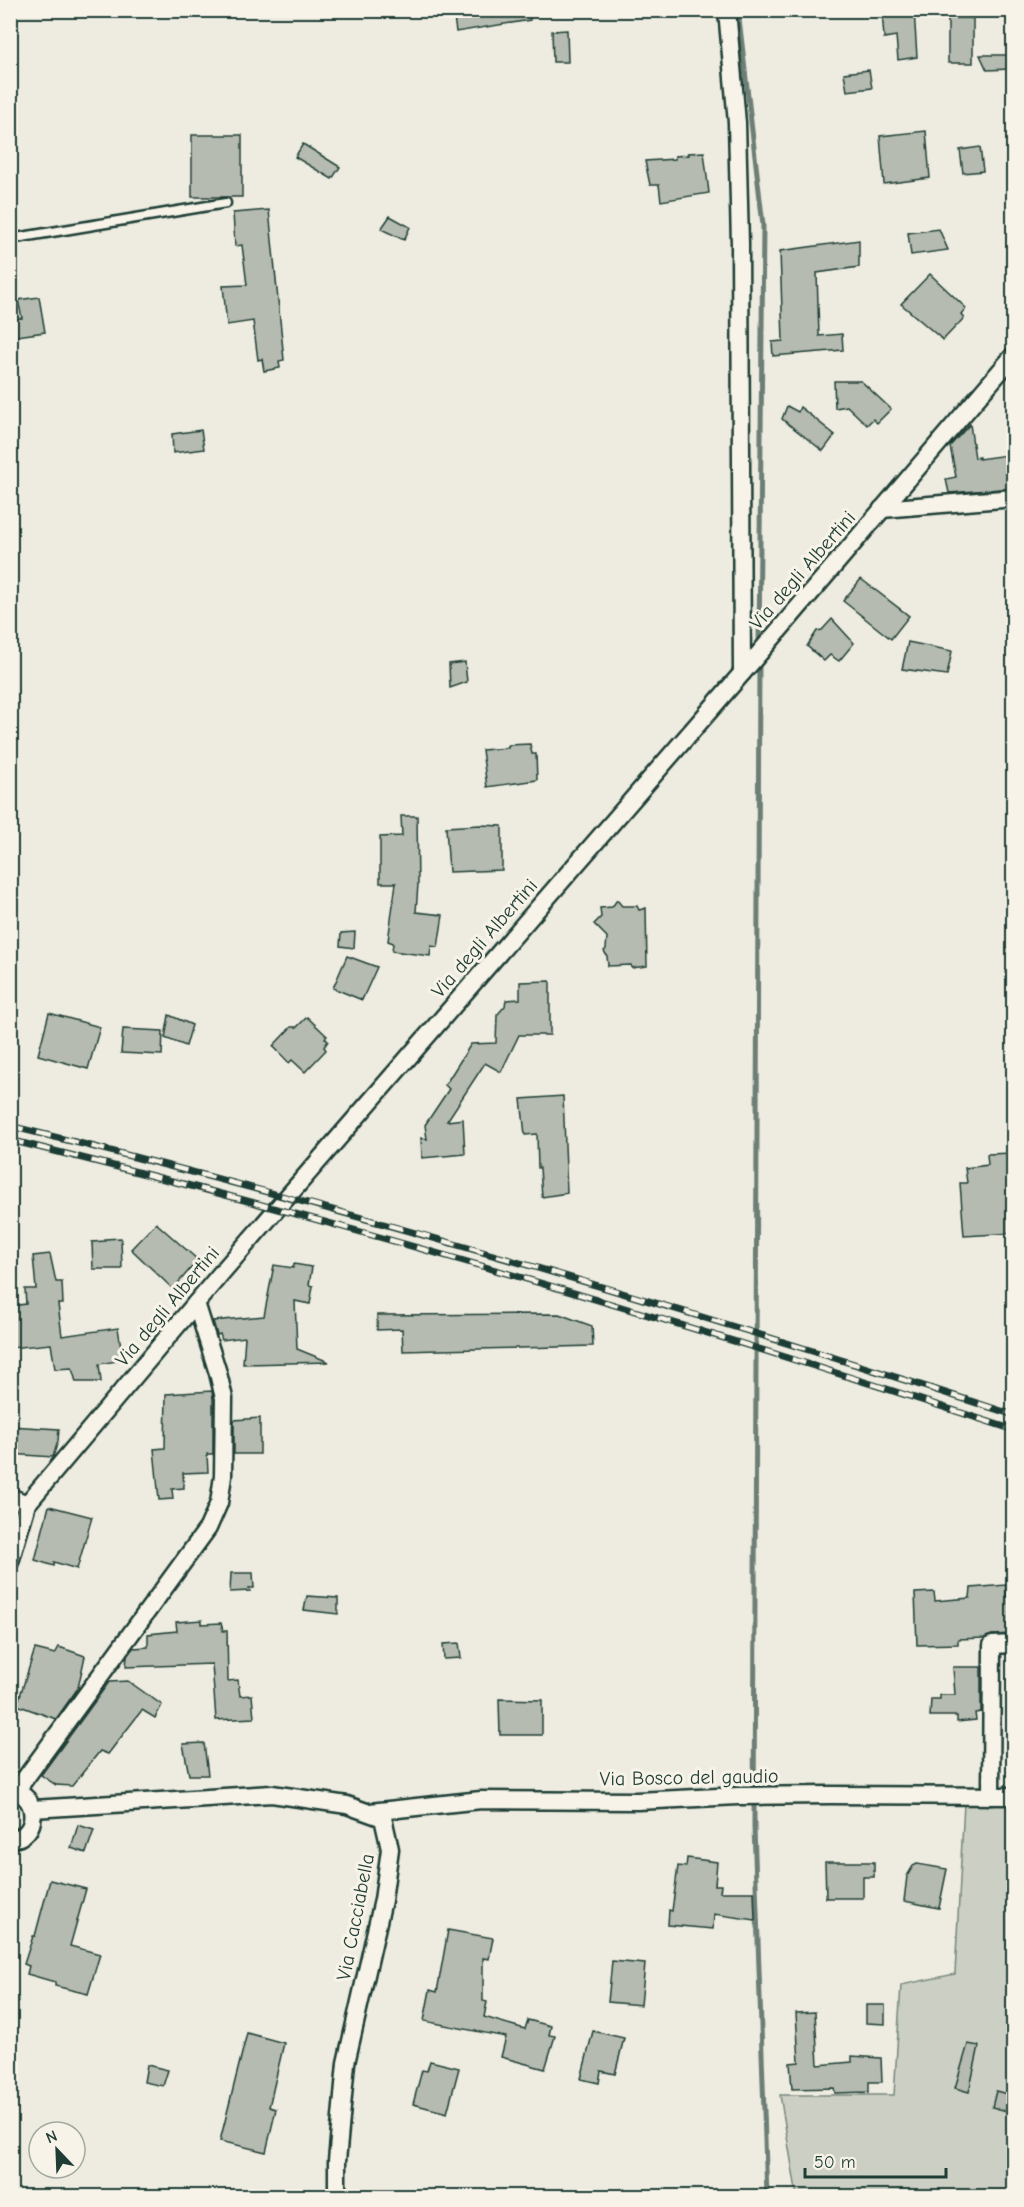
<svg xmlns="http://www.w3.org/2000/svg" width="1024" height="2207" viewBox="0 0 1024 2207" font-family="'Comic Neue',sans-serif">
  <style>
    .green { fill: #cccfc4; stroke: #76867c; stroke-width: 1.5 }
    .lines { fill: none; stroke-linecap: round; stroke-linejoin: round }
    .stream { stroke: #6c7e74; stroke-width: 5 }
    .building { fill: #b5bbb0; stroke: #1f3d34; stroke-width: 1.5 }
    .service-casing { stroke: #1f3d34; stroke-width: 13 }
    .minor-casing { stroke: #1f3d34; stroke-width: 21 }
    .service { stroke: #f7f3e8; stroke-width: 8 }
    .minor { stroke: #f7f3e8; stroke-width: 16 }
    .rail-casing { stroke: #1f3d34; stroke-width: 7 }
    .rail { stroke: #f7f3e8; stroke-width: 4.5; stroke-dasharray: 14; stroke-linecap: butt }
    .labels { text-anchor: middle; stroke-width: 6; stroke-linejoin: round; paint-order: stroke }
    .street-label { font-size: 20px; fill: #1f3d34; stroke: #f7f3e8 }
  </style>
  <rect width="100%" height="100%" fill="#eeece1"/>
  <filter id="ink" filterUnits="userSpaceOnUse"><feTurbulence type="fractalNoise" baseFrequency=".0167" numOctaves="2"/><feDisplacementMap in="SourceGraphic" scale="12" xChannelSelector="R" yChannelSelector="G"/><feConvolveMatrix kernelMatrix="1 2 1 2 8 2 1 2 1" color-interpolation-filters="sRGB"/></filter>
  <g filter="url(#ink)">
    <path class="green" d="M 964,1803 L 1013,1803 L 1013,2196 L 797,2196 L 780,2095 L 894,2095 L 901,1985 L 955,1974 Z"/>
    <g class="lines">
      <g class="stream">
        <path d="M 738,10 L 763,225 L 759,647"/>
        <path d="M 759,659 L 754,1827 L 767,2196"/>
      </g>
    </g>
    <g class="building">
      <path d="M 453,10 L 529,10 L 530,20 L 456,32 Z"/>
      <path d="M 882,10 L 914,10 L 917,57 L 898,60 L 896,36 L 884,38 Z"/>
      <rect x="948" y="18" width="25" height="45"/>
      <path d="M 567,30 L 568,62 L 553,62 L 552,31 Z"/>
      <path d="M 980,55 L 1009,55 L 1010,69 L 987,70 Z"/>
      <path d="M 869,70 L 872,88 L 847,91 L 844,73 Z"/>
      <path d="M 926,131 L 930,178 L 884,184 L 880,136 Z"/>
      <rect x="192" y="135" width="50" height="62"/>
      <path d="M 303,144 L 340,167 L 332,179 L 295,157 Z"/>
      <path d="M 980,147 L 983,171 L 963,173 L 960,150 Z"/>
      <path d="M 704,152 L 709,193 L 661,201 L 659,185 L 650,185 L 645,161 L 675,159 L 675,156 L 689,155 L 688,153 Z"/>
      <path d="M 269,210 L 284,360 L 279,361 L 280,368 L 264,371 L 262,359 L 258,360 L 253,321 L 227,325 L 223,286 L 247,285 L 242,245 L 235,246 L 233,213 Z"/>
      <path d="M 390,216 L 410,227 L 404,240 L 381,229 Z"/>
      <path d="M 939,229 L 948,250 L 911,255 L 908,233 Z"/>
      <path d="M 859,240 L 859,267 L 817,273 L 819,336 L 842,334 L 843,350 L 773,356 L 772,342 L 783,341 L 780,251 Z"/>
      <path d="M 930,274 L 966,308 L 961,314 L 964,318 L 943,340 L 901,304 Z"/>
      <path d="M 39,297 L 45,332 L 10,337 L 10,319 L 22,318 L 18,300 Z"/>
      <path d="M 834,381 L 861,381 L 891,409 L 877,423 L 873,419 L 867,425 L 847,406 L 835,408 Z"/>
      <path d="M 787,406 L 798,412 L 800,407 L 835,435 L 823,451 L 782,419 Z"/>
      <path d="M 970,424 L 975,458 L 979,457 L 979,459 L 1014,454 L 1014,488 L 949,493 L 946,479 L 956,477 L 950,446 Z"/>
      <path d="M 201,430 L 204,449 L 173,453 L 172,434 Z"/>
      <path d="M 861,579 L 909,616 L 891,639 L 843,601 Z"/>
      <path d="M 832,619 L 854,643 L 839,661 L 830,655 L 824,661 L 807,646 L 817,631 L 822,630 Z"/>
      <path d="M 908,642 L 952,651 L 947,675 L 902,669 Z"/>
      <path d="M 465,662 L 467,682 L 450,688 L 449,664 Z"/>
      <path d="M 530,744 L 532,754 L 536,754 L 537,780 L 487,787 L 482,750 L 508,748 L 508,745 Z"/>
      <path d="M 401,816 L 417,816 L 418,884 L 416,912 L 443,915 L 438,947 L 431,946 L 430,956 L 392,951 L 393,943 L 388,941 L 396,883 L 380,883 L 380,837 L 402,836 Z"/>
      <path d="M 480,825 L 502,826 L 502,870 L 449,872 L 446,827 Z"/>
      <path d="M 617,900 L 622,906 L 637,906 L 639,910 L 646,908 L 647,966 L 632,968 L 631,965 L 608,966 L 607,956 L 604,951 L 606,949 L 607,937 L 594,924 L 601,917 L 600,908 L 612,907 Z"/>
      <path d="M 355,932 L 354,948 L 340,946 L 341,933 Z"/>
      <path d="M 347,956 L 377,967 L 362,1000 L 333,988 Z"/>
      <path d="M 550,981 L 550,1035 L 519,1035 L 501,1072 L 485,1063 L 447,1121 L 463,1119 L 465,1154 L 422,1158 L 421,1138 L 427,1139 L 425,1125 L 449,1089 L 445,1085 L 471,1044 L 496,1043 L 497,1015 L 505,1006 L 506,1000 L 520,999 L 520,982 Z"/>
      <path d="M 49,1013 L 100,1027 L 88,1069 L 38,1055 Z"/>
      <path d="M 169,1015 L 192,1025 L 186,1046 L 165,1038 Z"/>
      <path d="M 307,1017 L 327,1036 L 325,1038 L 328,1041 L 324,1047 L 326,1050 L 305,1072 L 292,1060 L 289,1063 L 273,1046 L 291,1027 L 297,1027 Z"/>
      <path d="M 123,1029 L 163,1031 L 162,1055 L 121,1053 Z"/>
      <path d="M 563,1096 L 567,1193 L 542,1197 L 540,1168 L 538,1168 L 537,1134 L 525,1135 L 521,1099 Z"/>
      <path d="M 1014,1153 L 1014,1233 L 964,1236 L 960,1183 L 967,1183 L 965,1168 L 988,1165 L 987,1154 Z"/>
      <path d="M 156,1223 L 198,1260 L 173,1289 L 131,1249 Z"/>
      <path d="M 121,1238 L 122,1269 L 93,1269 L 92,1242 L 105,1241 L 105,1239 Z"/>
      <path d="M 50,1254 L 56,1282 L 62,1282 L 63,1304 L 58,1304 L 62,1336 L 118,1328 L 123,1360 L 99,1364 L 101,1382 L 76,1382 L 72,1368 L 55,1369 L 51,1344 L 10,1348 L 10,1306 L 26,1304 L 25,1289 L 36,1289 L 33,1256 Z"/>
      <path d="M 294,1264 L 312,1267 L 309,1285 L 313,1286 L 310,1304 L 295,1301 L 297,1349 L 329,1362 L 243,1364 L 245,1337 L 222,1340 L 220,1334 L 217,1335 L 213,1321 L 264,1316 L 274,1265 L 293,1268 Z"/>
      <path d="M 559,1314 L 592,1326 L 593,1346 L 403,1351 L 402,1329 L 377,1330 L 377,1315 Z"/>
      <path d="M 212,1391 L 213,1399 L 213,1454 L 207,1454 L 208,1472 L 183,1473 L 184,1488 L 172,1489 L 173,1499 L 159,1500 L 154,1449 L 165,1448 L 166,1394 Z"/>
      <path d="M 260,1418 L 260,1454 L 234,1454 L 234,1420 Z"/>
      <path d="M 10,1426 L 59,1429 L 58,1441 L 53,1457 L 10,1454 Z"/>
      <path d="M 49,1506 L 92,1517 L 77,1569 L 54,1562 L 54,1566 L 35,1560 Z"/>
      <path d="M 231,1573 L 253,1573 L 254,1588 L 249,1588 L 250,1591 L 230,1592 Z"/>
      <path d="M 1006,1585 L 1006,1596 L 1011,1596 L 1011,1610 L 1014,1610 L 1014,1634 L 992,1635 L 984,1638 L 958,1639 L 958,1644 L 917,1645 L 915,1593 L 934,1592 L 935,1601 L 970,1598 L 971,1588 Z"/>
      <path d="M 307,1596 L 338,1598 L 338,1614 L 304,1610 Z"/>
      <path d="M 202,1620 L 202,1624 L 221,1623 L 223,1631 L 227,1631 L 228,1681 L 238,1680 L 240,1696 L 252,1695 L 254,1718 L 216,1720 L 212,1664 L 126,1667 L 127,1656 L 133,1648 L 148,1647 L 148,1634 L 177,1631 L 176,1622 Z"/>
      <path d="M 459,1643 L 461,1658 L 444,1659 L 443,1644 Z"/>
      <path d="M 59,1647 L 85,1656 L 78,1688 L 56,1719 L 17,1705 L 35,1649 L 55,1654 Z"/>
      <path d="M 953,1667 L 981,1667 L 981,1712 L 975,1713 L 976,1720 L 957,1722 L 957,1716 L 930,1716 L 931,1699 L 940,1699 L 940,1695 L 955,1695 Z"/>
      <path d="M 128,1681 L 162,1705 L 155,1718 L 142,1710 L 108,1754 L 100,1751 L 72,1786 L 56,1785 L 41,1775 L 109,1682 Z"/>
      <path d="M 499,1699 L 542,1700 L 542,1735 L 500,1735 Z"/>
      <path d="M 204,1743 L 208,1775 L 189,1775 L 183,1744 Z"/>
      <path d="M 78,1825 L 94,1830 L 86,1853 L 71,1848 Z"/>
      <path d="M 687,1858 L 717,1862 L 715,1885 L 721,1885 L 720,1892 L 754,1892 L 755,1920 L 714,1914 L 713,1929 L 668,1925 L 669,1910 L 672,1911 L 678,1866 L 686,1867 Z"/>
      <path d="M 825,1862 L 874,1862 L 874,1877 L 863,1877 L 863,1898 L 826,1898 Z"/>
      <path d="M 917,1864 L 947,1869 L 939,1908 L 904,1901 L 907,1876 L 913,1866 Z"/>
      <path d="M 50,1880 L 86,1889 L 70,1946 L 100,1954 L 88,1994 L 55,1986 L 55,1982 L 27,1974 L 29,1966 L 24,1964 L 33,1936 L 35,1936 Z"/>
      <path d="M 448,1930 L 493,1938 L 489,1959 L 483,1958 L 483,2001 L 487,2002 L 484,2017 L 525,2029 L 528,2020 L 551,2026 L 549,2035 L 555,2036 L 545,2069 L 501,2057 L 506,2037 L 424,2021 L 430,1990 L 437,1992 Z"/>
      <path d="M 612,1961 L 645,1964 L 641,2005 L 608,2002 Z"/>
      <path d="M 866,2005 L 885,2005 L 885,2024 L 866,2023 Z"/>
      <path d="M 815,2012 L 818,2065 L 852,2062 L 852,2056 L 881,2058 L 882,2082 L 869,2082 L 869,2092 L 835,2093 L 834,2088 L 792,2089 L 790,2063 L 799,2062 L 796,2013 Z"/>
      <path d="M 593,2031 L 624,2038 L 615,2074 L 601,2071 L 599,2083 L 581,2079 Z"/>
      <path d="M 247,2033 L 284,2043 L 269,2107 L 276,2109 L 266,2152 L 220,2141 Z"/>
      <path d="M 968,2044 L 979,2046 L 969,2092 L 955,2088 Z"/>
      <path d="M 430,2061 L 459,2068 L 447,2113 L 413,2104 L 422,2070 L 427,2071 Z"/>
      <path d="M 147,2065 L 168,2070 L 163,2086 L 144,2082 Z"/>
      <path d="M 996,2091 L 1014,2096 L 1014,2113 L 992,2107 Z"/>
    </g>
    <g class="lines">
      <defs>
        <path id="service" d="M 10,239 L 226,203"/>
        <g id="minor">
          <path d="M 727,10 L 737,123 L 740,244 L 742,673"/>
          <path d="M 882,509 L 1014,498"/>
          <path d="M 10,1497 L 27,1504"/>
          <path d="M 10,1562 L 27,1504 L 223,1271 L 750,664 L 1014,355"/>
          <path d="M 10,1791 C 40,1792 40,1839 10,1839"/>
          <path d="M 16,1791 L 208,1528 L 219,1503 L 223,1476 L 224,1398 L 218,1373 L 196,1303"/>
          <path d="M 991,1796 L 992,1645 L 1014,1644"/>
          <path d="M 33,1809 L 272,1794 L 347,1805 L 383,1818 L 390,1849 L 383,1900 L 346,2063 L 337,2161 L 337,2196"/>
          <path d="M 370,1812 L 481,1800 L 637,1801 L 738,1796 L 830,1795 L 1014,1796"/>
        </g>
      </defs>
      <use href="#service" class="service-casing"/>
      <use href="#minor" class="minor-casing"/>
      <use href="#service" class="service"/>
      <use href="#minor" class="minor"/>
      <defs>
        <g id="rail">
          <path d="M 10,1126 C 348,1208 683,1308 1014,1415"/>
          <path d="M 10,1140 C 348,1223 684,1322 1014,1430"/>
        </g>
      </defs>
      <use href="#rail" class="rail-casing"/>
      <use href="#rail" class="rail"/>
    </g>
  </g>
  <g class="labels">
    <g class="street-label">
      <text transform="translate(802 570) rotate(-49)" y="7">Via degli Albertini</text>
      <text transform="translate(484 938) rotate(-49)" y="7">Via degli Albertini</text>
      <text transform="translate(167 1306) rotate(-50)" y="7">Via degli Albertini</text>
      <text transform="translate(689 1777) rotate(-1)" y="7">Via Bosco del gaudio</text>
      <text transform="translate(355 1917) rotate(-79)" y="7">Via Cacciabella</text>
    </g>
  </g>
  <rect width="1024" height="2207" fill="none" stroke="#f7f3e8" stroke-width="36"/>
  <rect x="18" y="18" width="988" height="2171" fill="none" stroke="#1f3d34" stroke-width="2" filter="url(#ink)"/>
  <g transform="translate(57 2150) rotate(337)"><circle r="28" fill="#f7f3e8" stroke="#a1aaa0" stroke-width="1.5"/>
  <path d="M0-4.5L10 22L0 15L-10 22Z" fill="#1f3d34"/>
  <text y="-9" font-size="16" font-weight="bold" text-anchor="middle" fill="#1f3d34">N</text>
  </g>
  <path d="M805 2168v9h141v-9" fill="none" stroke="#1f3d34" stroke-width="3"/>
  <text x="814" y="2168" font-size="18" fill="#1f3d34" stroke="#f7f3e8" stroke-width="4.5" paint-order="stroke">50 m</text>
</svg>
